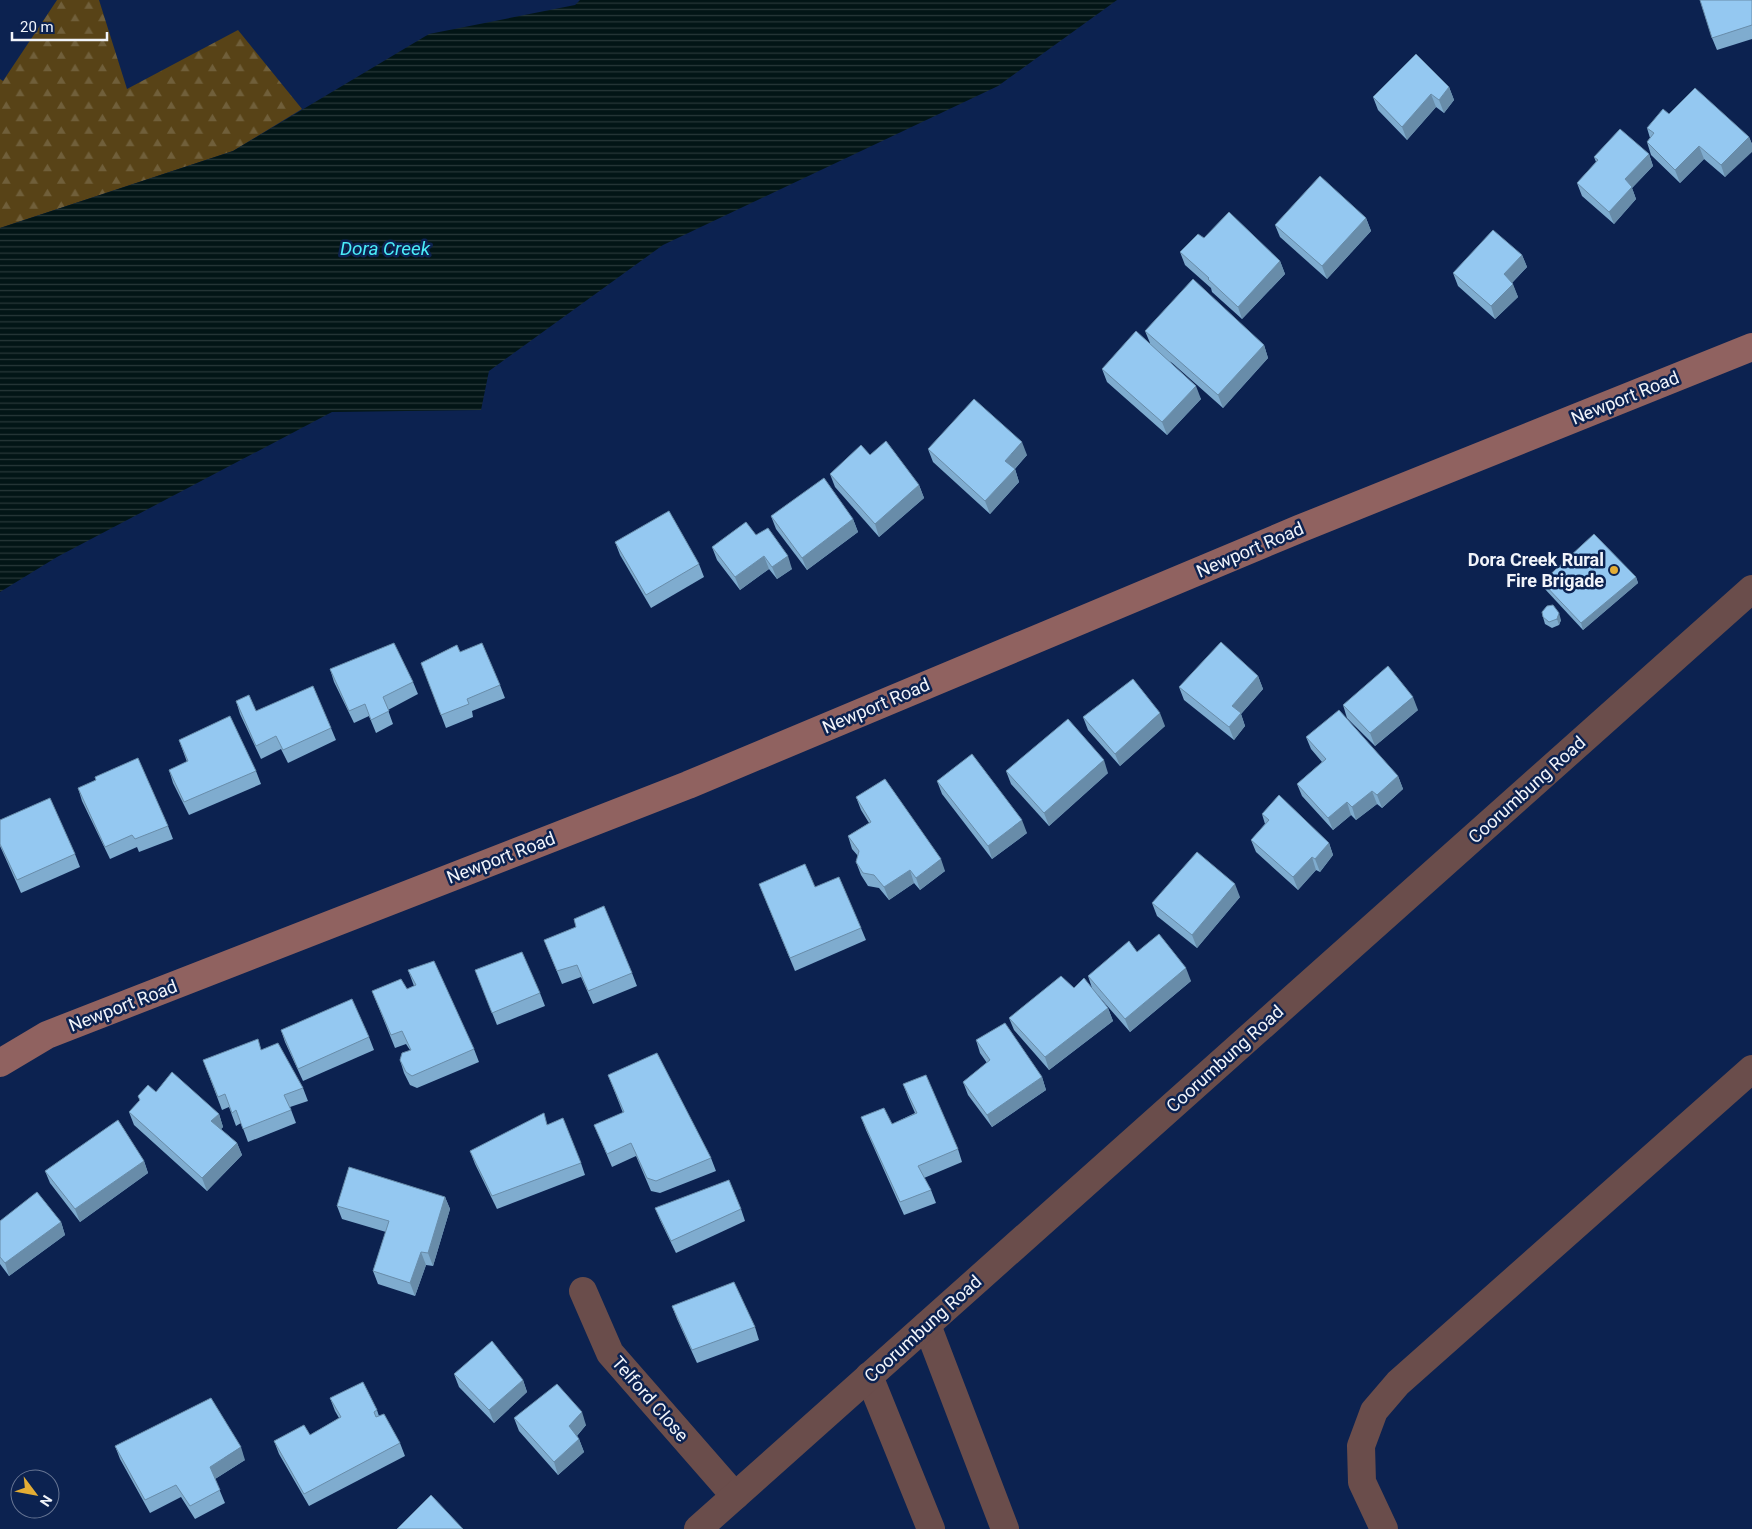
<svg xmlns="http://www.w3.org/2000/svg" width="1752" height="1529" viewBox="0 0 1752 1529" font-family="Roboto,sans-serif">
  <style>
    .forest { fill: url(#forest-firs) }
    .water { fill: url(#water-rules) }
    .lines { fill: none; stroke-linecap: round; stroke-linejoin: round }
    .street { stroke: #6a4d4b; stroke-width: 28 }
    .secondary { stroke: #906260; stroke-width: 28 }
    .wall { fill: #7faccf }
    .shaded-wall { fill: #688ca9 }
    .building { fill: #94c8f1; stroke: #688ca9 }
    .poi-dot { fill: #e4ad35; stroke: #0c2250; stroke-width: 2 }
    .labels { text-anchor: middle; stroke-width: 5; stroke-linejoin: round; paint-order: stroke }
    .street-label { font-size: 18px; fill: #f1f4fa; stroke: #0c2250 }
    .poi-label { font-size: 18px; font-weight: bold; fill: #f1f4fa; stroke: #0c2250; text-anchor: end }
    .water-label { font-size: 19px; font-style: italic; fill: #4aebf8; stroke: #0c2250 }
  </style>
  <defs>
    <pattern id="forest-firs" width="22" height="20" patternUnits="userSpaceOnUse" patternTransform="scale(1.25)"><rect width="22" height="20" fill="#584317"/><path d="M5 1l3.5 6h-7zM16 11l3.5 6h-7z" fill="#705f3a"/></pattern>
    <pattern id="water-rules" width="6" height="5" patternUnits="userSpaceOnUse" patternTransform="scale(1.25)"><rect width="6" height="5" fill="#021516"/><path d="M0 2.5h6" fill="none" stroke="#273839"/></pattern>
  </defs>
  <rect width="100%" height="100%" fill="#0c2250"/>
  <path class="forest" d="M 57,0 L 99,0 L 127,89 L 238,30 L 302,109 L 233,151 L 0,228 L 0,79 L 3,81 Z"/>
  <path class="water" d="M 580,0 L 1117,0 L 998,86 L 663,245 L 489,371 L 481,410 L 332,412 L 57,557 L 0,592 L 0,228 L 233,151 L 429,34 L 575,5 Z"/>
  <g class="lines">
    <g class="street">
      <path d="M 583,1291 L 610,1353 L 735,1496"/>
      <path d="M 927,1325 L 1005,1529"/>
      <path d="M 869,1376 L 931,1529"/>
      <path d="M 698,1529 L 1752,589"/>
      <path d="M 1384,1529 L 1362,1482 L 1361,1446 L 1374,1411 L 1398,1383 L 1752,1069"/>
    </g>
    <path class="secondary" d="M 0,1063 L 47,1035 L 688,785 L 1299,529 L 1752,347"/>
  </g>
  <g class="wall">
    <path d="M 1752,0 L 1752,39 L 1717,50 L 1712,38 Z"/>
    <path d="M 1449,87 L 1454,100 L 1444,113 L 1436,107 L 1407,140 L 1378,110 L 1373,97 Z"/>
    <path d="M 1669,114 L 1749,137 L 1752,144 L 1725,177 L 1704,159 L 1680,183 L 1651,155 L 1647,142 L 1650,138 L 1647,128 Z"/>
    <path d="M 1649,154 L 1653,166 L 1632,188 L 1636,199 L 1614,224 L 1582,196 L 1577,183 L 1596,162 L 1594,157 Z"/>
    <path d="M 1366,218 L 1371,231 L 1327,279 L 1280,237 L 1275,225 Z"/>
    <path d="M 1204,238 L 1280,261 L 1285,274 L 1242,319 L 1212,292 L 1211,288 L 1185,265 L 1180,252 Z"/>
    <path d="M 1522,255 L 1527,267 L 1512,283 L 1518,297 L 1495,319 L 1458,286 L 1453,273 Z"/>
    <path d="M 1145,331 L 1264,345 L 1268,358 L 1223,408 L 1170,361 L 1201,399 L 1167,435 L 1107,382 L 1102,369 L 1150,343 Z"/>
    <path d="M 928,449 L 1027,455 L 1015,469 L 1019,482 L 990,514 L 933,462 Z"/>
    <path d="M 870,455 L 919,485 L 924,498 L 879,537 L 835,487 L 830,474 Z"/>
    <path d="M 771,516 L 853,519 L 858,532 L 807,570 L 776,529 Z"/>
    <path d="M 756,535 L 792,569 L 777,579 L 769,569 L 740,590 L 717,560 L 712,547 Z"/>
    <path d="M 615,542 L 699,564 L 704,577 L 651,608 L 620,555 Z"/>
    <path d="M 1636,577 L 1638,583 L 1583,630 L 1544,588 L 1542,582 Z"/>
    <path d="M 1543,617 L 1561,620 L 1559,625 L 1552,628 L 1545,624 Z"/>
    <path d="M 457,645 L 460,652 L 500,685 L 505,698 L 472,711 L 473,717 L 446,728 L 421,663 Z"/>
    <path d="M 330,669 L 413,682 L 418,694 L 388,710 L 393,724 L 376,733 L 369,716 L 354,723 L 334,682 Z"/>
    <path d="M 1258,676 L 1263,689 L 1241,714 L 1245,726 L 1234,740 L 1184,700 L 1179,687 Z"/>
    <path d="M 236,701 L 256,711 L 331,728 L 336,740 L 288,763 L 281,749 L 261,759 L 240,714 Z"/>
    <path d="M 1343,705 L 1418,710 L 1375,746 L 1347,718 Z"/>
    <path d="M 1083,717 L 1165,726 L 1120,766 L 1088,730 Z"/>
    <path d="M 1306,737 L 1398,776 L 1403,789 L 1382,808 L 1377,804 L 1356,820 L 1351,815 L 1333,830 L 1302,796 L 1297,784 L 1322,762 L 1311,749 Z"/>
    <path d="M 179,740 L 256,771 L 261,784 L 189,815 L 173,783 L 169,770 L 187,762 Z"/>
    <path d="M 1006,771 L 1108,773 L 1049,826 L 1011,784 Z"/>
    <path d="M 937,781 L 1027,833 L 992,859 L 942,794 Z"/>
    <path d="M 78,788 L 168,826 L 173,839 L 139,852 L 137,847 L 110,859 L 82,801 Z"/>
    <path d="M 856,797 L 945,871 L 920,890 L 914,883 L 889,900 L 879,888 L 868,886 L 861,875 L 856,862 L 858,856 L 852,849 L 848,836 L 869,823 L 861,810 Z"/>
    <path d="M 1262,814 L 1329,843 L 1333,855 L 1320,872 L 1316,870 L 1298,890 L 1256,852 L 1251,840 L 1265,824 Z"/>
    <path d="M 0,820 L 75,854 L 80,867 L 21,893 L 0,846 Z"/>
    <path d="M 759,884 L 815,887 L 861,928 L 866,940 L 795,971 Z"/>
    <path d="M 1240,897 L 1197,948 L 1157,916 L 1152,903 Z"/>
    <path d="M 544,940 L 632,973 L 637,986 L 593,1004 L 581,977 L 562,984 Z"/>
    <path d="M 1137,952 L 1191,981 L 1130,1032 L 1096,993 L 1108,1008 L 1113,1021 L 1049,1070 L 1014,1030 L 1009,1018 L 1074,988 L 1092,988 L 1088,976 Z"/>
    <path d="M 408,970 L 474,1049 L 479,1062 L 417,1088 L 410,1085 L 404,1073 L 400,1060 L 410,1050 L 406,1044 L 395,1048 L 372,991 L 407,989 L 414,986 Z"/>
    <path d="M 475,970 L 540,993 L 545,1006 L 497,1025 Z"/>
    <path d="M 281,1030 L 369,1037 L 374,1050 L 303,1081 L 285,1042 Z"/>
    <path d="M 976,1040 L 1042,1077 L 1046,1090 L 992,1127 L 968,1095 L 963,1082 L 987,1063 L 980,1053 Z"/>
    <path d="M 262,1050 L 303,1088 L 308,1101 L 290,1107 L 296,1123 L 248,1142 L 241,1123 L 236,1126 L 229,1107 L 222,1110 L 203,1060 Z"/>
    <path d="M 608,1075 L 711,1158 L 716,1171 L 660,1193 L 651,1191 L 636,1156 L 612,1167 L 594,1125 L 623,1113 Z"/>
    <path d="M 903,1084 L 958,1149 L 962,1162 L 924,1178 L 931,1190 L 936,1203 L 904,1215 L 866,1130 L 861,1117 L 892,1124 L 915,1113 L 908,1097 Z"/>
    <path d="M 156,1092 L 219,1114 L 223,1127 L 221,1129 L 237,1143 L 242,1155 L 207,1191 L 134,1125 L 129,1112 L 140,1101 L 138,1096 Z"/>
    <path d="M 548,1124 L 581,1163 L 585,1175 L 497,1209 L 475,1164 L 470,1151 Z"/>
    <path d="M 144,1161 L 148,1173 L 80,1222 L 50,1183 L 45,1171 Z"/>
    <path d="M 445,1197 L 450,1209 L 433,1266 L 426,1265 L 415,1296 L 378,1284 L 373,1271 L 386,1232 L 342,1219 L 337,1206 Z"/>
    <path d="M 655,1208 L 741,1209 L 745,1221 L 676,1253 L 660,1220 Z"/>
    <path d="M 0,1221 L 61,1222 L 65,1235 L 9,1276 L 0,1264 Z"/>
    <path d="M 672,1306 L 755,1327 L 759,1340 L 697,1363 L 677,1319 Z"/>
    <path d="M 454,1374 L 523,1380 L 527,1392 L 494,1423 L 459,1387 Z"/>
    <path d="M 330,1398 L 377,1410 L 379,1416 L 400,1443 L 405,1456 L 309,1506 L 279,1454 L 274,1441 L 310,1435 L 339,1418 L 335,1411 Z"/>
    <path d="M 514,1418 L 586,1425 L 577,1436 L 579,1439 L 584,1452 L 558,1475 L 519,1431 Z"/>
    <path d="M 115,1446 L 245,1460 L 215,1479 L 225,1503 L 195,1519 L 181,1497 L 150,1513 L 120,1459 Z"/>
  </g>
  <g class="shaded-wall">
    <path d="M 1449,87 L 1454,100 L 1444,113 L 1439,100 Z"/>
    <path d="M 1431,94 L 1436,107 L 1407,140 L 1402,127 Z"/>
    <path d="M 1749,137 L 1752,144 L 1752,152 L 1725,177 L 1721,165 Z"/>
    <path d="M 1699,146 L 1704,159 L 1680,183 L 1675,170 Z"/>
    <path d="M 1649,154 L 1653,166 L 1632,188 L 1636,199 L 1614,224 L 1609,212 L 1625,179 Z"/>
    <path d="M 1366,218 L 1371,231 L 1327,279 L 1322,266 Z"/>
    <path d="M 1522,255 L 1527,267 L 1508,287 L 1504,274 Z"/>
    <path d="M 1280,261 L 1285,274 L 1242,319 L 1238,307 Z"/>
    <path d="M 1513,284 L 1518,297 L 1495,319 L 1491,306 Z"/>
    <path d="M 1264,345 L 1268,358 L 1223,408 L 1218,395 Z"/>
    <path d="M 1196,386 L 1201,399 L 1167,435 L 1162,422 Z"/>
    <path d="M 1022,442 L 1027,455 L 1010,474 L 1005,461 Z"/>
    <path d="M 1015,469 L 1019,482 L 990,514 L 985,501 Z"/>
    <path d="M 919,485 L 924,498 L 879,537 L 875,524 Z"/>
    <path d="M 853,519 L 858,532 L 807,570 L 802,558 Z"/>
    <path d="M 764,556 L 769,569 L 740,590 L 735,577 Z"/>
    <path d="M 788,556 L 792,569 L 777,579 L 772,567 Z"/>
    <path d="M 1636,577 L 1638,583 L 1583,630 L 1581,623 Z"/>
    <path d="M 1559,613 L 1561,620 L 1559,625 L 1557,619 Z"/>
    <path d="M 1258,676 L 1263,689 L 1241,714 L 1245,726 L 1234,740 L 1229,727 L 1232,706 Z"/>
    <path d="M 1413,697 L 1418,710 L 1375,746 L 1370,733 Z"/>
    <path d="M 1160,713 L 1165,726 L 1120,766 L 1115,754 Z"/>
    <path d="M 1104,760 L 1108,773 L 1049,826 L 1044,813 Z"/>
    <path d="M 1398,776 L 1403,789 L 1382,808 L 1377,795 Z"/>
    <path d="M 1372,791 L 1377,804 L 1356,820 L 1352,807 Z"/>
    <path d="M 1347,802 L 1351,815 L 1333,830 L 1328,818 Z"/>
    <path d="M 1022,820 L 1027,833 L 992,859 L 988,846 Z"/>
    <path d="M 1329,843 L 1333,855 L 1320,872 L 1315,859 Z"/>
    <path d="M 1312,857 L 1316,870 L 1298,890 L 1293,877 Z"/>
    <path d="M 941,859 L 945,871 L 920,890 L 916,878 Z"/>
    <path d="M 910,870 L 914,883 L 889,900 L 884,887 Z"/>
    <path d="M 1235,884 L 1240,897 L 1197,948 L 1192,935 Z"/>
    <path d="M 1186,968 L 1191,981 L 1130,1032 L 1125,1019 Z"/>
    <path d="M 1108,1008 L 1113,1021 L 1049,1070 L 1045,1057 Z"/>
    <path d="M 1042,1077 L 1046,1090 L 992,1127 L 987,1115 Z"/>
    <path d="M 219,1114 L 223,1127 L 216,1134 L 211,1121 Z"/>
    <path d="M 237,1143 L 242,1155 L 207,1191 L 202,1178 Z"/>
    <path d="M 144,1161 L 148,1173 L 80,1222 L 75,1209 Z"/>
    <path d="M 445,1197 L 450,1209 L 433,1266 L 428,1253 Z"/>
    <path d="M 61,1222 L 65,1235 L 9,1276 L 5,1263 Z"/>
    <path d="M 421,1252 L 426,1265 L 415,1296 L 410,1283 Z"/>
    <path d="M 523,1380 L 527,1392 L 494,1423 L 489,1410 Z"/>
    <path d="M 582,1412 L 586,1425 L 574,1439 L 569,1426 Z"/>
    <path d="M 579,1439 L 584,1452 L 558,1475 L 554,1462 Z"/>
    <path d="M 241,1447 L 245,1460 L 215,1479 L 210,1467 Z"/>
  </g>
  <g class="building">
    <path d="M 1700,0 L 1752,0 L 1752,25 L 1712,38 Z"/>
    <path d="M 1416,54 L 1449,87 L 1439,100 L 1431,94 L 1402,127 L 1373,97 Z"/>
    <path d="M 1695,88 L 1749,137 L 1721,165 L 1699,146 L 1675,170 L 1647,142 L 1654,133 L 1647,128 L 1663,109 L 1669,114 Z"/>
    <path d="M 1620,129 L 1649,154 L 1625,179 L 1632,187 L 1609,212 L 1577,183 L 1598,160 L 1594,157 Z"/>
    <path d="M 1320,176 L 1366,218 L 1322,266 L 1275,225 Z"/>
    <path d="M 1229,212 L 1280,261 L 1238,307 L 1208,279 L 1209,278 L 1180,252 L 1198,234 L 1204,238 Z"/>
    <path d="M 1493,230 L 1522,255 L 1504,274 L 1513,284 L 1491,306 L 1453,273 Z"/>
    <path d="M 1193,279 L 1264,345 L 1218,395 L 1145,331 Z"/>
    <path d="M 1136,331 L 1196,386 L 1162,422 L 1102,369 Z"/>
    <path d="M 974,399 L 1022,442 L 1005,461 L 1015,469 L 985,501 L 928,449 Z"/>
    <path d="M 886,441 L 919,485 L 875,524 L 830,474 L 861,445 L 870,455 Z"/>
    <path d="M 824,478 L 853,519 L 802,558 L 771,516 Z"/>
    <path d="M 669,511 L 699,564 L 646,595 L 615,542 Z"/>
    <path d="M 746,522 L 756,535 L 768,528 L 788,556 L 772,567 L 764,556 L 735,577 L 712,547 Z"/>
    <path d="M 1594,534 L 1636,577 L 1581,623 L 1542,582 Z"/>
    <path d="M 1553,605 L 1559,613 L 1557,619 L 1549,622 L 1543,617 L 1542,612 L 1547,606 Z"/>
    <path d="M 1221,642 L 1258,676 L 1232,706 L 1241,713 L 1229,727 L 1179,687 Z"/>
    <path d="M 394,643 L 413,682 L 383,697 L 389,711 L 371,720 L 365,704 L 349,711 L 330,669 Z"/>
    <path d="M 482,643 L 500,685 L 467,699 L 469,704 L 441,715 L 421,663 L 457,645 L 460,652 Z"/>
    <path d="M 1388,666 L 1413,697 L 1370,733 L 1343,705 Z"/>
    <path d="M 1133,679 L 1160,713 L 1115,754 L 1083,717 Z"/>
    <path d="M 313,686 L 331,728 L 283,750 L 276,736 L 256,746 L 236,701 L 249,695 L 256,711 Z"/>
    <path d="M 1339,710 L 1398,776 L 1377,795 L 1372,791 L 1352,807 L 1347,802 L 1328,818 L 1297,784 L 1326,759 L 1306,737 Z"/>
    <path d="M 230,716 L 256,771 L 184,802 L 169,770 L 188,761 L 179,740 Z"/>
    <path d="M 1068,719 L 1104,760 L 1044,813 L 1006,771 Z"/>
    <path d="M 972,754 L 1022,820 L 988,846 L 937,781 Z"/>
    <path d="M 138,758 L 168,826 L 135,839 L 132,835 L 105,847 L 78,788 L 96,780 L 95,777 Z"/>
    <path d="M 885,779 L 941,859 L 916,878 L 910,870 L 884,887 L 874,875 L 863,873 L 856,862 L 859,851 L 848,836 L 871,822 L 856,797 Z"/>
    <path d="M 1279,795 L 1329,843 L 1315,859 L 1312,857 L 1293,877 L 1251,840 L 1269,820 L 1262,814 Z"/>
    <path d="M 50,798 L 75,854 L 17,880 L 0,844 L 0,820 Z"/>
    <path d="M 1197,852 L 1235,884 L 1192,935 L 1152,903 Z"/>
    <path d="M 805,864 L 815,887 L 839,877 L 861,928 L 790,958 L 759,884 Z"/>
    <path d="M 604,906 L 632,973 L 588,991 L 577,965 L 557,971 L 544,940 L 576,927 L 574,919 Z"/>
    <path d="M 1159,934 L 1186,968 L 1125,1019 L 1088,976 L 1129,941 L 1137,952 Z"/>
    <path d="M 522,952 L 540,993 L 492,1013 L 475,970 Z"/>
    <path d="M 434,961 L 474,1049 L 412,1076 L 406,1072 L 400,1060 L 402,1053 L 411,1050 L 402,1031 L 391,1035 L 372,991 L 401,979 L 407,989 L 416,985 L 408,970 Z"/>
    <path d="M 1061,976 L 1074,988 L 1084,978 L 1108,1008 L 1045,1057 L 1009,1018 Z"/>
    <path d="M 352,999 L 369,1037 L 298,1069 L 281,1030 Z"/>
    <path d="M 1005,1023 L 1042,1077 L 987,1115 L 963,1082 L 990,1060 L 976,1040 Z"/>
    <path d="M 258,1039 L 261,1050 L 278,1043 L 303,1088 L 284,1095 L 291,1110 L 243,1129 L 236,1110 L 232,1113 L 225,1094 L 218,1097 L 203,1060 Z"/>
    <path d="M 657,1053 L 711,1158 L 656,1181 L 647,1178 L 631,1143 L 607,1154 L 594,1125 L 624,1112 L 608,1075 Z"/>
    <path d="M 172,1072 L 219,1114 L 211,1121 L 237,1143 L 202,1178 L 129,1112 L 140,1100 L 138,1096 L 148,1085 L 156,1092 Z"/>
    <path d="M 926,1075 L 958,1149 L 918,1166 L 931,1190 L 900,1202 L 861,1117 L 884,1108 L 892,1124 L 917,1113 L 903,1084 Z"/>
    <path d="M 544,1113 L 547,1125 L 563,1118 L 581,1163 L 492,1196 L 470,1151 Z"/>
    <path d="M 118,1120 L 144,1161 L 75,1209 L 45,1171 Z"/>
    <path d="M 349,1167 L 445,1197 L 428,1253 L 421,1252 L 410,1283 L 373,1271 L 389,1221 L 337,1206 Z"/>
    <path d="M 729,1180 L 741,1209 L 671,1241 L 655,1208 Z"/>
    <path d="M 37,1192 L 61,1222 L 5,1263 L 0,1257 L 0,1221 Z"/>
    <path d="M 734,1282 L 755,1327 L 692,1350 L 672,1306 Z"/>
    <path d="M 492,1341 L 523,1380 L 489,1410 L 454,1374 Z"/>
    <path d="M 363,1382 L 377,1410 L 374,1412 L 376,1417 L 384,1414 L 400,1443 L 304,1494 L 274,1441 L 304,1425 L 310,1435 L 341,1417 L 330,1398 Z"/>
    <path d="M 557,1384 L 582,1412 L 569,1426 L 579,1439 L 554,1462 L 514,1418 Z"/>
    <path d="M 211,1398 L 241,1447 L 210,1467 L 220,1490 L 190,1506 L 176,1485 L 145,1500 L 115,1446 Z"/>
    <path d="M 431,1495 L 463,1529 L 397,1529 Z"/>
  </g>
  <circle class="poi-dot" cx="1614" cy="570" r="5"/>
  <g class="labels">
    <g class="street-label">
      <text transform="translate(1625 398) rotate(-22)" y="6">Newport Road</text>
      <text transform="translate(1250 550) rotate(-23)" y="6">Newport Road</text>
      <text transform="translate(876 706) rotate(-23)" y="6">Newport Road</text>
      <text transform="translate(1527 790) rotate(-42)" y="6">Coorumbung Road</text>
      <text transform="translate(501 858) rotate(-21)" y="6">Newport Road</text>
      <text transform="translate(123 1006) rotate(-21)" y="6">Newport Road</text>
      <text transform="translate(1225 1059) rotate(-42)" y="6">Coorumbung Road</text>
      <text transform="translate(923 1329) rotate(-42)" y="6">Coorumbung Road</text>
      <text transform="translate(650 1399) rotate(49)" y="6">Telford Close</text>
    </g>
    <g class="poi-label">
      <text x="1604" y="566">Dora Creek Rural<tspan x="1604" dy="21">Fire Brigade</tspan></text>
    </g>
    <g class="water-label">
      <text x="385" y="255">Dora Creek</text>
    </g>
  </g>
  <g transform="translate(35 1494) rotate(122)"><circle r="24" fill="#0c2250" stroke="#687694"/>
  <path d="M0-4L9 19L0 12L-9 19Z" fill="#e4ad35"/>
  <text y="-8" font-size="14" font-weight="bold" text-anchor="middle" fill="#f1f4fa">N</text>
  </g>
  <path d="M12 32v8h95v-8" fill="none" stroke="#f1f4fa" stroke-width="2.5"/>
  <text x="20" y="32" font-size="15" fill="#f1f4fa" stroke="#0c2250" stroke-width="4" paint-order="stroke">20 m</text>
</svg>
